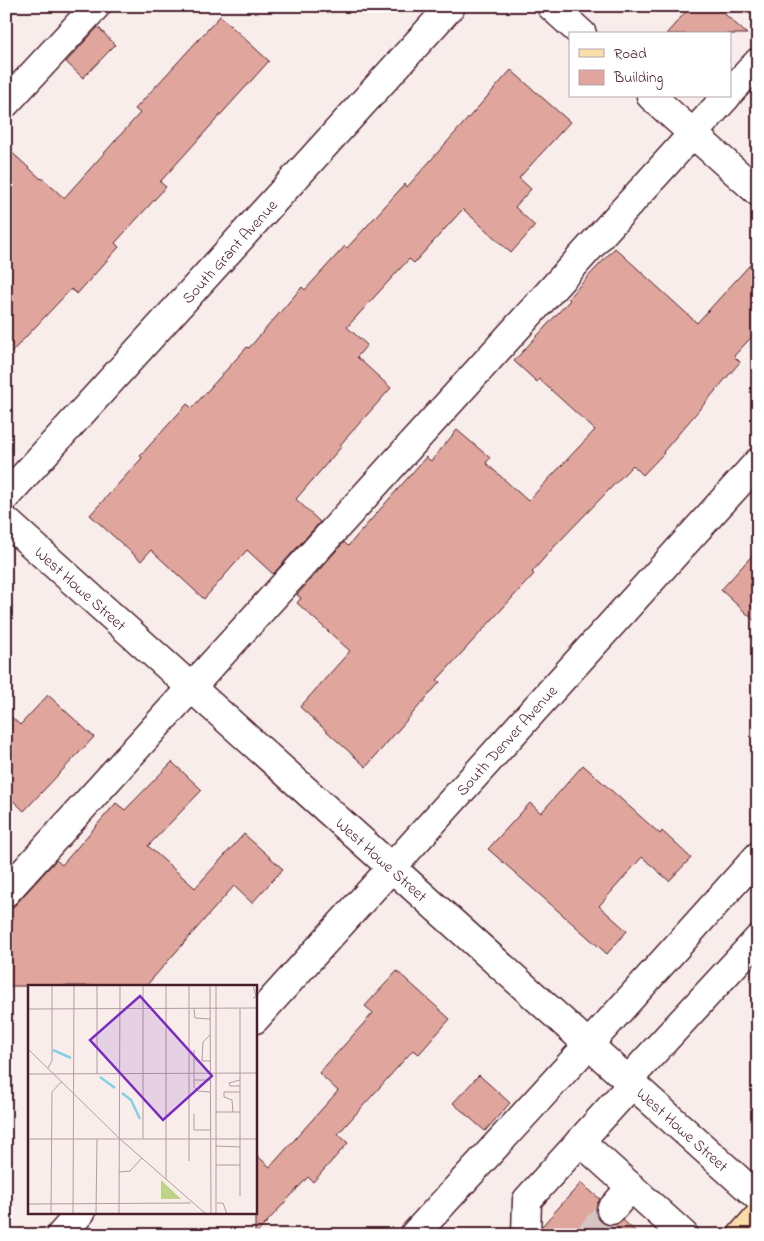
<svg xmlns="http://www.w3.org/2000/svg" width="764" height="1241" viewBox="0 0 764 1241" font-family="'Indie Flower',sans-serif">
  <style>
    .building { fill: #e0a69d; stroke: #4a1f2b }
    .lines { fill: none; stroke-linecap: round; stroke-linejoin: round }
    .minor-tunnel { stroke: #d6c4c5; stroke-width: 28; stroke-dasharray: 28 14; stroke-linecap: butt }
    .minor-casing { stroke: #4a1f2b; stroke-width: 31 }
    .major-casing { stroke: #4a1f2b; stroke-width: 31 }
    .minor { stroke: #fff; stroke-width: 28 }
    .major { stroke: #fbddab; stroke-width: 28 }
    .labels { text-anchor: middle; stroke-width: 4; stroke-linejoin: round; paint-order: stroke }
    .street-label { font-size: 16px; fill: #4a1f2b; stroke: #fff }
    .inset-river { fill: none; stroke: #83d1e2; stroke-width: 2.5 }
    .inset-road { fill: none; stroke: #b39b9e; stroke-width: 1 }
    .view { fill: #7b2cbf; fill-opacity: 0.15; stroke: #7b2cbf; stroke-width: 2.5 }
    .inset-edge { fill: none; stroke: #4a1f2b; stroke-width: 2.5 }
  </style>
  <rect width="100%" height="100%" fill="#f9edeb"/>
  <filter id="ink" filterUnits="userSpaceOnUse"><feTurbulence type="fractalNoise" baseFrequency=".02" numOctaves="2"/><feDisplacementMap in="SourceGraphic" scale="10" xChannelSelector="R" yChannelSelector="G"/><feConvolveMatrix kernelMatrix="1 2 1 2 8 2 1 2 1" color-interpolation-filters="sRGB"/></filter>
  <g filter="url(#ink)">
    <g class="building">
      <path d="M 691,6 L 716,6 L 747,34 L 666,34 Z"/>
      <path d="M 220,16 L 269,61 L 160,182 L 166,187 L 115,243 L 119,247 L 77,294 L 71,289 L 6,358 L 6,147 L 41,179 L 42,178 L 64,198 L 140,113 L 135,109 Z"/>
      <path d="M 98,27 L 115,45 L 83,78 L 66,62 Z"/>
      <path d="M 511,70 L 570,122 L 519,178 L 531,189 L 515,207 L 535,226 L 511,253 L 463,209 L 414,263 L 409,259 L 347,327 L 367,345 L 357,357 L 391,388 L 340,445 L 342,446 L 296,499 L 320,522 L 273,574 L 247,550 L 204,599 L 151,550 L 141,561 L 90,515 L 142,458 L 140,456 L 187,404 L 192,408 L 247,347 L 249,348 L 302,287 L 305,290 L 345,246 L 347,248 L 405,184 L 407,187 Z"/>
      <path d="M 615,248 L 697,323 L 758,256 L 758,330 L 734,356 L 740,362 L 663,452 L 664,453 L 643,475 L 633,465 L 553,548 L 532,572 L 534,574 L 437,680 L 440,682 L 366,767 L 300,707 L 350,651 L 297,603 L 301,598 L 297,595 L 344,542 L 348,546 L 426,457 L 431,461 L 457,430 L 490,458 L 486,463 L 528,501 L 595,430 L 539,379 L 537,382 L 514,361 L 570,300 L 568,298 Z"/>
      <path d="M 758,549 L 758,624 L 721,590 Z"/>
      <path d="M 48,695 L 94,737 L 24,811 L 6,794 L 6,712 L 20,725 Z"/>
      <path d="M 172,762 L 202,790 L 148,846 L 195,888 L 244,834 L 283,869 L 252,903 L 234,886 L 146,986 L 6,986 L 6,915 L 56,860 L 62,865 L 116,803 L 125,810 Z"/>
      <path d="M 583,765 L 660,834 L 662,831 L 691,858 L 669,881 L 642,857 L 599,906 L 627,931 L 607,954 L 488,849 L 530,803 L 541,813 Z"/>
      <path d="M 397,971 L 450,1019 L 419,1054 L 413,1050 L 338,1134 L 348,1143 L 313,1182 L 308,1177 L 255,1235 L 255,1154 L 270,1167 L 338,1091 L 319,1073 L 373,1013 L 365,1006 Z"/>
      <path d="M 479,1075 L 510,1103 L 485,1131 L 453,1103 Z"/>
      <path d="M 581,1183 L 600,1199 L 596,1208 L 596,1215 L 600,1221 L 608,1225 L 617,1225 L 623,1220 L 639,1235 L 542,1235 L 542,1226 Z"/>
    </g>
    <g class="lines">
      <path class="minor-tunnel" d="M 590,1235 L 611,1210"/>
      <defs>
        <g id="minor">
          <path d="M 551,6 L 582,34"/>
          <path d="M 730,92 L 758,62"/>
          <path d="M 651,96 L 758,192"/>
          <path d="M 6,103 L 96,6"/>
          <path d="M 6,496 L 451,6"/>
          <path d="M 6,521 L 758,1197"/>
          <path d="M 6,892 L 727,96"/>
          <path d="M 255,1019 L 758,462"/>
          <path d="M 628,1080 L 758,939"/>
          <path d="M 580,1141 L 684,1235"/>
          <path d="M 611,1210 L 631,1187"/>
          <path d="M 61,1235 L 81,1212"/>
          <path d="M 414,1235 L 610,1021 L 758,856"/>
          <path d="M 526,1235 L 527,1200 L 632,1084"/>
        </g>
        <path id="major" d="M 742,1235 L 758,1217"/>
      </defs>
      <use href="#minor" class="minor-casing"/>
      <use href="#major" class="major-casing"/>
      <use href="#minor" class="minor"/>
      <use href="#major" class="major"/>
    </g>
  </g>
  <g class="labels">
    <g class="street-label">
      <text transform="translate(229 251) rotate(-48)" y="6">South Grant Avenue</text>
      <text transform="translate(81 588) rotate(42)" y="6">West Howe Street</text>
      <text transform="translate(506 740) rotate(-48)" y="6">South Denver Avenue</text>
      <text transform="translate(382 859) rotate(42)" y="6">West Howe Street</text>
      <text transform="translate(683 1129) rotate(42)" y="6">West Howe Street</text>
    </g>
  </g>
  <g transform="translate(28 985)">
    <rect width="229" height="229" fill="#f9edeb"/>
    <path d="M 133,195 L 153,214 L 133,214 Z" fill="#bfd388"/>
    <path class="inset-river" d="M 25,65 L 43,73M 72,92 L 87,103M 94,108 L 103,115 L 112,134"/>
    <path class="inset-road" d="M 182,0 L 183,229M 188,0 L 188,229M 225,13 L 228,12 L 225,0M 0,24 L 229,23M 166,24 L 167,33 L 182,34M 0,64 L 92,154 L 178,229M 182,76 L 174,76 L 175,57 L 182,50M 20,83 L 24,76 L 24,0M 166,88 L 166,102 L 170,106 L 182,107M 166,88 L 166,65M 0,89 L 229,88M 69,89 L 69,0M 166,95 L 182,95M 212,101 L 202,101 L 201,98 L 212,95M 188,127 L 212,127M 205,127 L 204,115 L 196,112 L 196,107 L 212,107M 166,129 L 166,145 L 182,145M 0,154 L 229,154M 115,154 L 115,0M 188,161 L 212,162M 161,176 L 161,0M 188,180 L 212,180M 91,187 L 102,186 L 114,173M 138,194 L 138,0M 212,211 L 212,24M 189,218 L 195,218 L 199,229M 0,219 L 163,218M 0,229 L 0,0M 23,229 L 24,107 L 34,96M 45,229 L 46,0M 68,229 L 69,154M 91,229 L 92,0"/>
    <path class="view" d="M 112,11 L 184,91 L 135,135 L 62,55 Z"/>
    <rect width="229" height="229" class="inset-edge"/>
  </g>
  <rect width="764" height="1241" fill="none" stroke="#fff" stroke-width="25"/>
  <rect x="12" y="12" width="739" height="1216" fill="none" stroke="#4a1f2b" stroke-width="2" filter="url(#ink)"/>
  <rect x="569" y="32" width="162" height="65" fill="#ffffff" stroke="#b7a5aa"/>
  <rect x="579" y="49" width="25" height="8" fill="#fbddab" stroke="#b7a5aa"/>
  <text x="614" y="58" font-size="15" fill="#4a1f2b">Road</text>
  <rect x="579" y="70" width="25" height="15" fill="#e0a69d" stroke="#b7a5aa"/>
  <text x="614" y="82" font-size="15" fill="#4a1f2b">Building</text>
</svg>
